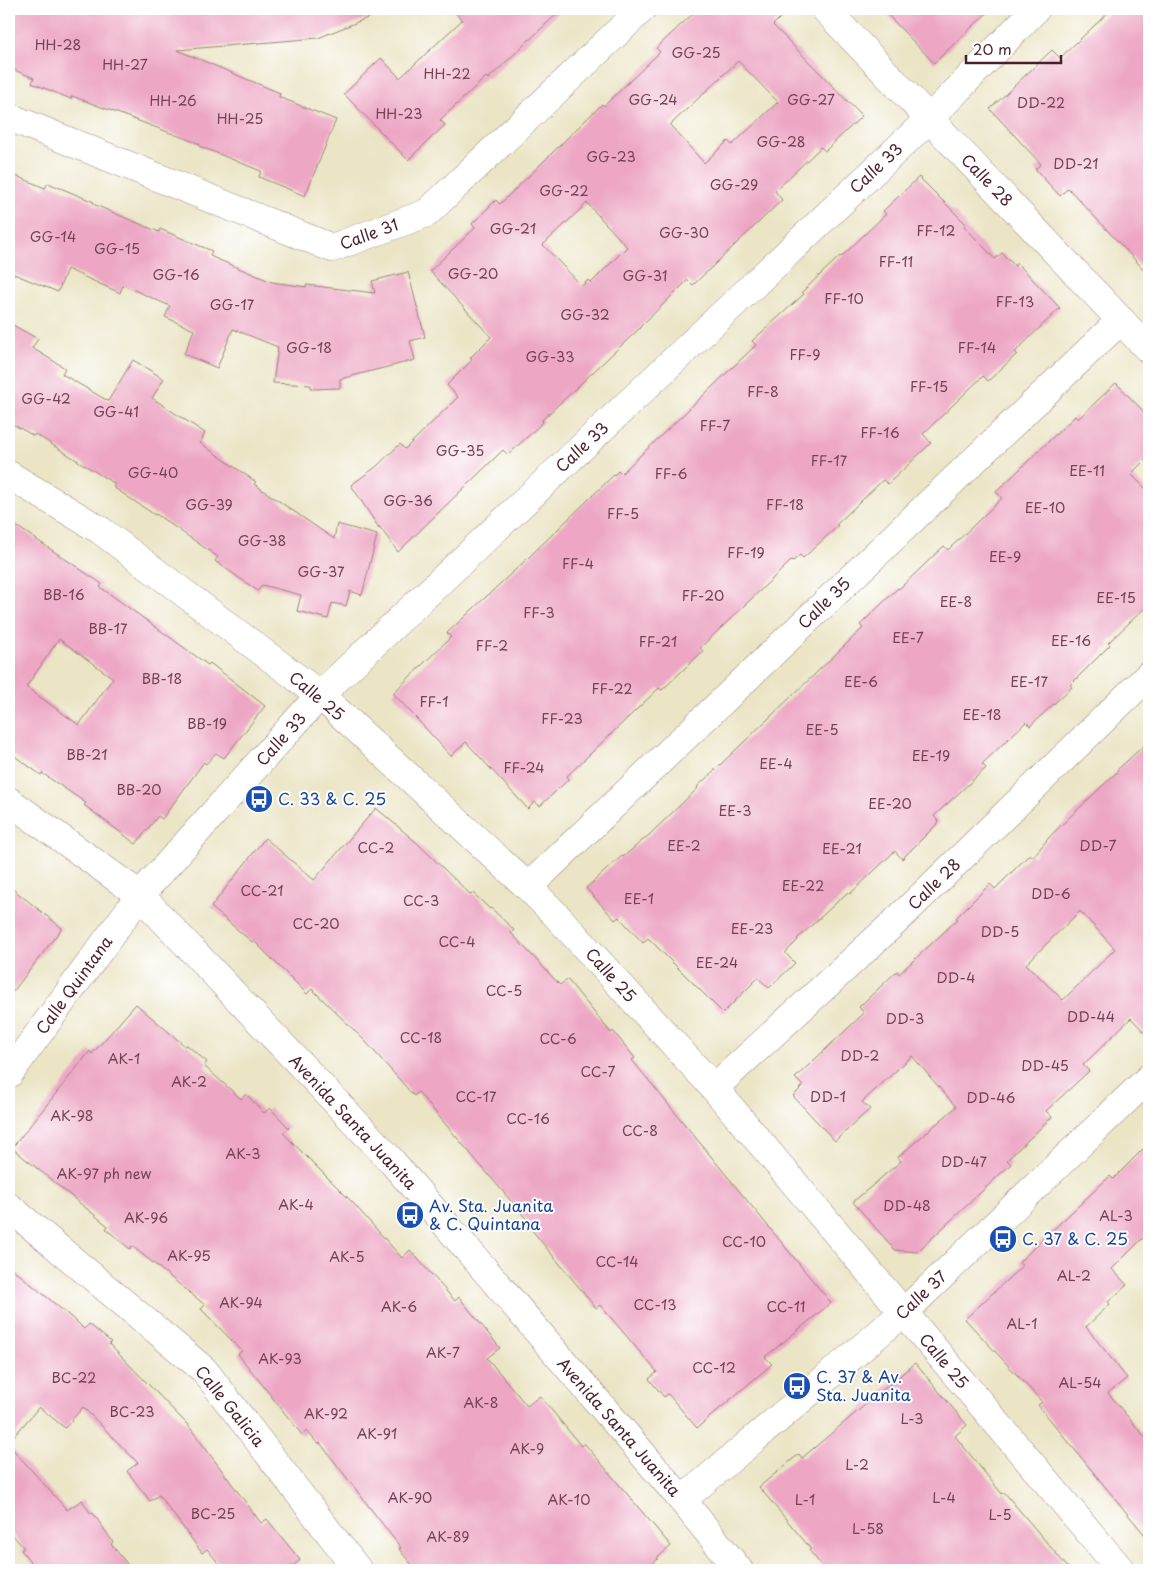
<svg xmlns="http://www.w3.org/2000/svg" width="1158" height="1579" viewBox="0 0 1158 1579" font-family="'Playpen Sans',sans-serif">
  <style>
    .building { fill: #eda7c5; fill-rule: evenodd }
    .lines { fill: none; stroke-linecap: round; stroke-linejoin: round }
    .minor-casing { stroke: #9a8278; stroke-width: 29 }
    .minor { stroke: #fff; stroke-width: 28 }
    .labels { text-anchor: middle; stroke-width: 4; stroke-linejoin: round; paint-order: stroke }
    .number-label { font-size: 14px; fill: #734152 }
    .street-label { font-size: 16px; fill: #4a1f2b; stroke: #fff }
    .transit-label { font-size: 16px; fill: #164399; stroke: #fff; text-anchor: start }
  </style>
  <rect width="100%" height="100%" fill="#fff"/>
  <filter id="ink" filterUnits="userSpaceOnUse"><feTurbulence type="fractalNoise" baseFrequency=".02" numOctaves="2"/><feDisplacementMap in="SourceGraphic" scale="10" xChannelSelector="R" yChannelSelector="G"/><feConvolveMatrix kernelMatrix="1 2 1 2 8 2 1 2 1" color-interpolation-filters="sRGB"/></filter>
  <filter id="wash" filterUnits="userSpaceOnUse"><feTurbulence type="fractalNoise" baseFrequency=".0096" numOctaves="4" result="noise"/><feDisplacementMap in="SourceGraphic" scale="20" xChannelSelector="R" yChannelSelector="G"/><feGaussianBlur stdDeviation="1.12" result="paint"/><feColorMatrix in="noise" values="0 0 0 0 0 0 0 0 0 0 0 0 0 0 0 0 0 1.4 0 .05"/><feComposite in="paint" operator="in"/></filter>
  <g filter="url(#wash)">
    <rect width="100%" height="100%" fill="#ebe5c6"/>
    <g id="blocks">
      <g class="building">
        <path d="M 9,9 L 387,9 L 387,10 L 318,38 L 177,50 L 280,93 L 279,97 L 336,120 L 305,196 L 259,177 L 261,171 L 199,146 L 200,144 L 72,96 L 71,99 L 32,83 L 34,78 L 9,68 Z"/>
        <path d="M 452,9 L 562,9 L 488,79 L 486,77 L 440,120 L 445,125 L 408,160 L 344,94 L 381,58 L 400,78 L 462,20 Z"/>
        <path d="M 698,9 L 789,9 L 773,25 L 862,116 L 825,151 L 821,147 L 775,191 L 782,200 L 693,285 L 688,280 L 640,327 L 640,328 L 542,420 L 543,422 L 508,455 L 503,450 L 398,552 L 379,526 L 379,528 L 351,485 L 376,467 L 400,444 L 405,449 L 458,397 L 447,385 L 472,360 L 470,358 L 491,337 L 430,271 L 475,228 L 472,224 L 496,200 L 500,204 L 602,104 L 604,106 L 660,52 L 656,48 ZM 738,61 L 778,102 L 732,145 L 728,141 L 704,163 L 670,125 ZM 587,203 L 627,247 L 591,283 L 588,280 L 582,286 L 543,245 Z"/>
        <path d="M 882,9 L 991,9 L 934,63 Z"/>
        <path d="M 1112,9 L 1149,9 L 1149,275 L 1068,188 L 1060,196 L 1035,169 L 1041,164 L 990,109 L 1052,50 L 1060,58 Z"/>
        <path d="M 9,173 L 45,188 L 48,183 L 94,202 L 93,204 L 159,232 L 160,229 L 212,251 L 210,255 L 212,256 L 212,257 L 272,282 L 306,287 L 306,285 L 375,293 L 372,281 L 408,272 L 425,337 L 410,341 L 415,360 L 340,379 L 340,388 L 311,389 L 311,385 L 273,383 L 278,347 L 233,329 L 217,368 L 184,354 L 194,330 L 165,317 L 170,306 L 123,285 L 120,293 L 67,269 L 58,292 L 9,272 Z"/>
        <path d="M 919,177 L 966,224 L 964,226 L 995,259 L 1002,253 L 1015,266 L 1017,263 L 1060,308 L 1015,352 L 1017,354 L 988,381 L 983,376 L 923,434 L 931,443 L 888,484 L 883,480 L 836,525 L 838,526 L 803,558 L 800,555 L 793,561 L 792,560 L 700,648 L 703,651 L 662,690 L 659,688 L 567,776 L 569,779 L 540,806 L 535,802 L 528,809 L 466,742 L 451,756 L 393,693 L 451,637 L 447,633 L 528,558 L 618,471 L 621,474 L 756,345 L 752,341 L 804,294 L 802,292 L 840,256 L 841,257 L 886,214 L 883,211 Z"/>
        <path d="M 9,323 L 38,339 L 32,348 L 65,368 L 62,374 L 108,401 L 133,360 L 164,379 L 152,398 L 205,433 L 200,443 L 256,482 L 254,484 L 334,539 L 337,524 L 377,535 L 362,595 L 350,591 L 346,606 L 332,603 L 328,619 L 297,611 L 301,595 L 262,585 L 258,591 L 215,561 L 218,557 L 156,514 L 155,515 L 113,487 L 115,484 L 35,434 L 34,436 L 9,422 Z"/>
        <path d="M 1116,383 L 1149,417 L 1149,456 L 1131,474 L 1149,492 L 1149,604 L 1108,643 L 1110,645 L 1070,685 L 1072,687 L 1030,726 L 1026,722 L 982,764 L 986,768 L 934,816 L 939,822 L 902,859 L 895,851 L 850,894 L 848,892 L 797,939 L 798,940 L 785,953 L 795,963 L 769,988 L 758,978 L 723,1013 L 648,938 L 643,943 L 619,917 L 615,920 L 586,888 L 622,856 L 623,857 L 649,835 L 698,788 L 697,787 L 863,628 L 860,625 L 898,588 L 899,589 L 944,546 L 948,550 L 1002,498 L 996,492 L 1075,416 L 1078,419 Z"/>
        <path d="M 9,521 L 102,584 L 100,587 L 175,641 L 208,665 L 210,663 L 265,706 L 224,758 L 216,753 L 206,764 L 204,762 L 162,819 L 158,816 L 136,844 L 84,805 L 86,803 L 42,773 L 41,775 L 9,752 ZM 59,639 L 113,678 L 79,725 L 26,687 Z"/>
        <path d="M 1149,741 L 1149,1037 L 1131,1018 L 1083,1065 L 1089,1071 L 1046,1111 L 1052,1117 L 1007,1160 L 1011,1164 L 917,1252 L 895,1250 L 853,1202 L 901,1161 L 898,1157 L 956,1107 L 912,1056 L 862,1102 L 870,1109 L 835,1141 L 793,1096 L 803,1086 L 795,1078 L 864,1013 L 859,1007 L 897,971 L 899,974 L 958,919 L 956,918 L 990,884 L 995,889 L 1030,854 L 1033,857 L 1051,835 L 1118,771 L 1117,770 ZM 1080,911 L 1115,949 L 1063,1000 L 1026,964 Z"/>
        <path d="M 376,808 L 416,842 L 471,895 L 473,893 L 490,909 L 491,908 L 514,930 L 511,933 L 560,985 L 567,979 L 611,1033 L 613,1031 L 635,1058 L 632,1060 L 831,1303 L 765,1357 L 772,1364 L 697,1428 L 668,1394 L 664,1397 L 649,1379 L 657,1372 L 600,1305 L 596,1308 L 526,1223 L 528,1221 L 418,1092 L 414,1096 L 365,1041 L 312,989 L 307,994 L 254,941 L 252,942 L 211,907 L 265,838 L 314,880 Z"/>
        <path d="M 9,886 L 62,928 L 9,997 Z"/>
        <path d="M 136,1004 L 185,1046 L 187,1045 L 207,1062 L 204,1066 L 241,1099 L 246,1094 L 264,1113 L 270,1108 L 289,1128 L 283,1133 L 353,1203 L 402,1258 L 410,1250 L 455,1301 L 459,1297 L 500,1348 L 487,1358 L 527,1406 L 540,1396 L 581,1446 L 584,1443 L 671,1546 L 657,1558 L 658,1559 L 645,1570 L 416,1570 L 399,1549 L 401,1548 L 320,1443 L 318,1444 L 307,1431 L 302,1435 L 238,1354 L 242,1351 L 201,1309 L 205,1305 L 132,1246 L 130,1249 L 106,1229 L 108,1226 L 12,1148 L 90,1051 L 92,1054 Z"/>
        <path d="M 1149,1143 L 1149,1232 L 1112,1269 L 1127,1285 L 1108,1302 L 1110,1304 L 1086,1327 L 1127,1378 L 1108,1393 L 1149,1442 L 1149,1540 L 1038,1405 L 1042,1402 L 965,1319 L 1022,1266 L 1019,1262 L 1110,1176 L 1113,1179 Z"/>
        <path d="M 9,1266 L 77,1322 L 84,1329 L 89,1324 L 111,1342 L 109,1344 L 188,1425 L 261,1523 L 267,1519 L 300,1560 L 288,1570 L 224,1570 L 207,1549 L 202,1553 L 159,1495 L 150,1501 L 127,1471 L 138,1463 L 83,1407 L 65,1428 L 39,1407 L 9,1442 Z"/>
        <path d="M 915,1363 L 967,1425 L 955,1436 L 1002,1494 L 1004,1492 L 1070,1570 L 825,1570 L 809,1550 L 811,1549 L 759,1487 L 799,1454 L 802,1458 Z"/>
        <path d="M 9,1445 L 67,1510 L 82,1500 L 91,1514 L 93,1513 L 113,1542 L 111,1544 L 132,1570 L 37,1570 L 21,1550 L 24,1548 L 9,1531 Z"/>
      </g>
    </g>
  </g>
  <g filter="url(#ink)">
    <use href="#blocks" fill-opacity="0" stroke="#9a8278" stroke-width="1"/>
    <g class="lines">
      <defs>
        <g id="minor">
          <path d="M 825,9 L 1149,350"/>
          <path d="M 9,117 L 332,248 L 427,213 L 642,9"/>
          <path d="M 9,475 L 100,530 L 320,695 L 528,887 L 556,915 L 714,1088 L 1121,1570"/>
          <path d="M 9,801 L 140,895 L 389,1158 L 682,1500 L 739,1570"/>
          <path d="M 528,887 L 1121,320"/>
          <path d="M 9,1074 L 140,895 L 320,695 L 929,119 L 1036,9"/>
          <path d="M 714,1088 L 896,921 L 1149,675"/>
          <path d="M 9,1207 L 204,1370 L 358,1570"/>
          <path d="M 682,1500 L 903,1313 L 1149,1078"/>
        </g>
      </defs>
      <use href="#minor" class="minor-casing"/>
      <use href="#minor" class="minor"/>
    </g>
  </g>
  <defs>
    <symbol id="bus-disc" viewBox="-11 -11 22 22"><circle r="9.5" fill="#1a4fb4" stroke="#fff"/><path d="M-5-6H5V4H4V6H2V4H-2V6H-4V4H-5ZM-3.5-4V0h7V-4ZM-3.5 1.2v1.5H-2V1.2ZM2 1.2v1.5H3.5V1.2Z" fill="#fff"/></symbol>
  </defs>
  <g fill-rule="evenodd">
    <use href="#bus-disc" x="243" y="783" width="32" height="32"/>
    <use href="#bus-disc" x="394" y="1199" width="32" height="32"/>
    <use href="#bus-disc" x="987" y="1223" width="32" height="32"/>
    <use href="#bus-disc" x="781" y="1370" width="32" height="32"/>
  </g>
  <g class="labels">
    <g class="number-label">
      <text x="58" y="50">HH-28</text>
      <text x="696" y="58">GG-25</text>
      <text x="125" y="70">HH-27</text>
      <text x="447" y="79">HH-22</text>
      <text x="653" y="105">GG-24</text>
      <text x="811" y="105">GG-27</text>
      <text x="173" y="106">HH-26</text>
      <text x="1041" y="108">DD-22</text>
      <text x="399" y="119">HH-23</text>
      <text x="240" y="124">HH-25</text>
      <text x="781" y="147">GG-28</text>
      <text x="611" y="162">GG-23</text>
      <text x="1076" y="169">DD-21</text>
      <text x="734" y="190">GG-29</text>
      <text x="564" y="196">GG-22</text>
      <text x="513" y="234">GG-21</text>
      <text x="936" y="236">FF-12</text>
      <text x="684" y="238">GG-30</text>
      <text x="53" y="242">GG-14</text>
      <text x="117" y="254">GG-15</text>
      <text x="896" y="267">FF-11</text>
      <text x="473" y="279">GG-20</text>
      <text x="176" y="280">GG-16</text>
      <text x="645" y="281">GG-31</text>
      <text x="844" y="304">FF-10</text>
      <text x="1015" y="307">FF-13</text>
      <text x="232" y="310">GG-17</text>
      <text x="585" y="320">GG-32</text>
      <text x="309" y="353">GG-18</text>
      <text x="977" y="353">FF-14</text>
      <text x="805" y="360">FF-9</text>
      <text x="550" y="362">GG-33</text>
      <text x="929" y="392">FF-15</text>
      <text x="763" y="397">FF-8</text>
      <text x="46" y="404">GG-42</text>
      <text x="116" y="417">GG-41</text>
      <text x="715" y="431">FF-7</text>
      <text x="880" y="438">FF-16</text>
      <text x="460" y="456">GG-35</text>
      <text x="829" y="466">FF-17</text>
      <text x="1087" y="476">EE-11</text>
      <text x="153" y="478">GG-40</text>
      <text x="671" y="479">FF-6</text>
      <text x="408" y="506">GG-36</text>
      <text x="209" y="510">GG-39</text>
      <text x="785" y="510">FF-18</text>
      <text x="1045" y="513">EE-10</text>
      <text x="623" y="519">FF-5</text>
      <text x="262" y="546">GG-38</text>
      <text x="746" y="558">FF-19</text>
      <text x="1005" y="562">EE-9</text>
      <text x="578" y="569">FF-4</text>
      <text x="321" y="577">GG-37</text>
      <text x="64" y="600">BB-16</text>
      <text x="703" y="601">FF-20</text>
      <text x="1116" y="603">EE-15</text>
      <text x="956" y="607">EE-8</text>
      <text x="539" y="618">FF-3</text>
      <text x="108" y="634">BB-17</text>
      <text x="908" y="643">EE-7</text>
      <text x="1071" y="646">EE-16</text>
      <text x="658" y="647">FF-21</text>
      <text x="492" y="651">FF-2</text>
      <text x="162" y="684">BB-18</text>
      <text x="861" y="687">EE-6</text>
      <text x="1029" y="687">EE-17</text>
      <text x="612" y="694">FF-22</text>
      <text x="434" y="707">FF-1</text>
      <text x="982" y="720">EE-18</text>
      <text x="562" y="724">FF-23</text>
      <text x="207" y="729">BB-19</text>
      <text x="822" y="735">EE-5</text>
      <text x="87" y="760">BB-21</text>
      <text x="931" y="761">EE-19</text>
      <text x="776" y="769">EE-4</text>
      <text x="524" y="773">FF-24</text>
      <text x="139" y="795">BB-20</text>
      <text x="890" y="809">EE-20</text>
      <text x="735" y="816">EE-3</text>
      <text x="684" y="851">EE-2</text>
      <text x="1098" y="851">DD-7</text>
      <text x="376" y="853">CC-2</text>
      <text x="842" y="854">EE-21</text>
      <text x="803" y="891">EE-22</text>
      <text x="262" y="896">CC-21</text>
      <text x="1051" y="899">DD-6</text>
      <text x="639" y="904">EE-1</text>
      <text x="421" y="906">CC-3</text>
      <text x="316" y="929">CC-20</text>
      <text x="752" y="934">EE-23</text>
      <text x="1000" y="937">DD-5</text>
      <text x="457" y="947">CC-4</text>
      <text x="717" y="968">EE-24</text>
      <text x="956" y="983">DD-4</text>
      <text x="504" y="996">CC-5</text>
      <text x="1091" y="1022">DD-44</text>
      <text x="905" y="1024">DD-3</text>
      <text x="421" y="1043">CC-18</text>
      <text x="558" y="1044">CC-6</text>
      <text x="860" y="1061">DD-2</text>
      <text x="124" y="1064">AK-1</text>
      <text x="1045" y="1071">DD-45</text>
      <text x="598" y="1077">CC-7</text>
      <text x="189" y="1087">AK-2</text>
      <text x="476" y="1102">CC-17</text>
      <text x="828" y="1102">DD-1</text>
      <text x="991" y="1103">DD-46</text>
      <text x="72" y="1121">AK-98</text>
      <text x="528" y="1124">CC-16</text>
      <text x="640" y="1136">CC-8</text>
      <text x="243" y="1159">AK-3</text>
      <text x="964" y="1167">DD-47</text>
      <text x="104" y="1179">AK-97 ph new</text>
      <text x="296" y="1210">AK-4</text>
      <text x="907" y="1211">DD-48</text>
      <text x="1116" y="1221">AL-3</text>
      <text x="146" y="1223">AK-96</text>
      <text x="744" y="1247">CC-10</text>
      <text x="189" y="1261">AK-95</text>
      <text x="347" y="1262">AK-5</text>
      <text x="617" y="1267">CC-14</text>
      <text x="1074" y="1281">AL-2</text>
      <text x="241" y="1308">AK-94</text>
      <text x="655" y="1310">CC-13</text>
      <text x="399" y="1312">AK-6</text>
      <text x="786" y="1312">CC-11</text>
      <text x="1022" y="1329">AL-1</text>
      <text x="443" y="1358">AK-7</text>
      <text x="280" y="1364">AK-93</text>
      <text x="714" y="1373">CC-12</text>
      <text x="74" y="1383">BC-22</text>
      <text x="1080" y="1388">AL-54</text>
      <text x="481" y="1408">AK-8</text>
      <text x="132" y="1417">BC-23</text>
      <text x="326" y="1419">AK-92</text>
      <text x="912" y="1424">L-3</text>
      <text x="377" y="1439">AK-91</text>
      <text x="527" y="1454">AK-9</text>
      <text x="857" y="1470">L-2</text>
      <text x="410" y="1503">AK-90</text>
      <text x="944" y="1503">L-4</text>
      <text x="569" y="1505">AK-10</text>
      <text x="805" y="1505">L-1</text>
      <text x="213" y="1519">BC-25</text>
      <text x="1000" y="1520">L-5</text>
      <text x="868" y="1534">L-58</text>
      <text x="448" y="1542">AK-89</text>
    </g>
    <g class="street-label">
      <text transform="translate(876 168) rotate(-43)" y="6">Calle 33</text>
      <text transform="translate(987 180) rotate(46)" y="6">Calle 28</text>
      <text transform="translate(369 234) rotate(-20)" y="6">Calle 31</text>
      <text transform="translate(582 447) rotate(-43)" y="6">Calle 33</text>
      <text transform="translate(824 603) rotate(-44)" y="6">Calle 35</text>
      <text transform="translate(317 696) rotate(40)" y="6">Calle 25</text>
      <text transform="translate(281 739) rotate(-48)" y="6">Calle 33</text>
      <text transform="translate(934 884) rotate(-44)" y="6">Calle 28</text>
      <text transform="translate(611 975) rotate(48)" y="6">Calle 25</text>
      <text transform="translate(74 985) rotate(-54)" y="6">Calle Quintana</text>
      <text transform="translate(353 1122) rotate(47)" y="6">Avenida Santa Juanita</text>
      <text transform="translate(921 1295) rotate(-43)" y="6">Calle 37</text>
      <text transform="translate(944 1361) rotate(50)" y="6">Calle 25</text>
      <text transform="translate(230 1406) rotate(51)" y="6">Calle Galicia</text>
      <text transform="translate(619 1427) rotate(49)" y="6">Avenida Santa Juanita</text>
    </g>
    <g class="transit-label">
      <text x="278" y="805">C. 33 &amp; C. 25</text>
      <text x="429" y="1212">Av. Sta. Juanita<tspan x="429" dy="18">&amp; C. Quintana</tspan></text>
      <text x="1022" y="1245">C. 37 &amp; C. 25</text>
      <text x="816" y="1383">C. 37 &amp; Av.<tspan x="816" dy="18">Sta. Juanita</tspan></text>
    </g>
  </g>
  <rect width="1158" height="1579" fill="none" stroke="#fff" stroke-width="30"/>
  <path d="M966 55v8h95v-8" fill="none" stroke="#4a1f2b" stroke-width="2.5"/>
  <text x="973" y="55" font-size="15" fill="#4a1f2b" stroke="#ffffff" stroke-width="4" paint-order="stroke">20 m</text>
</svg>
